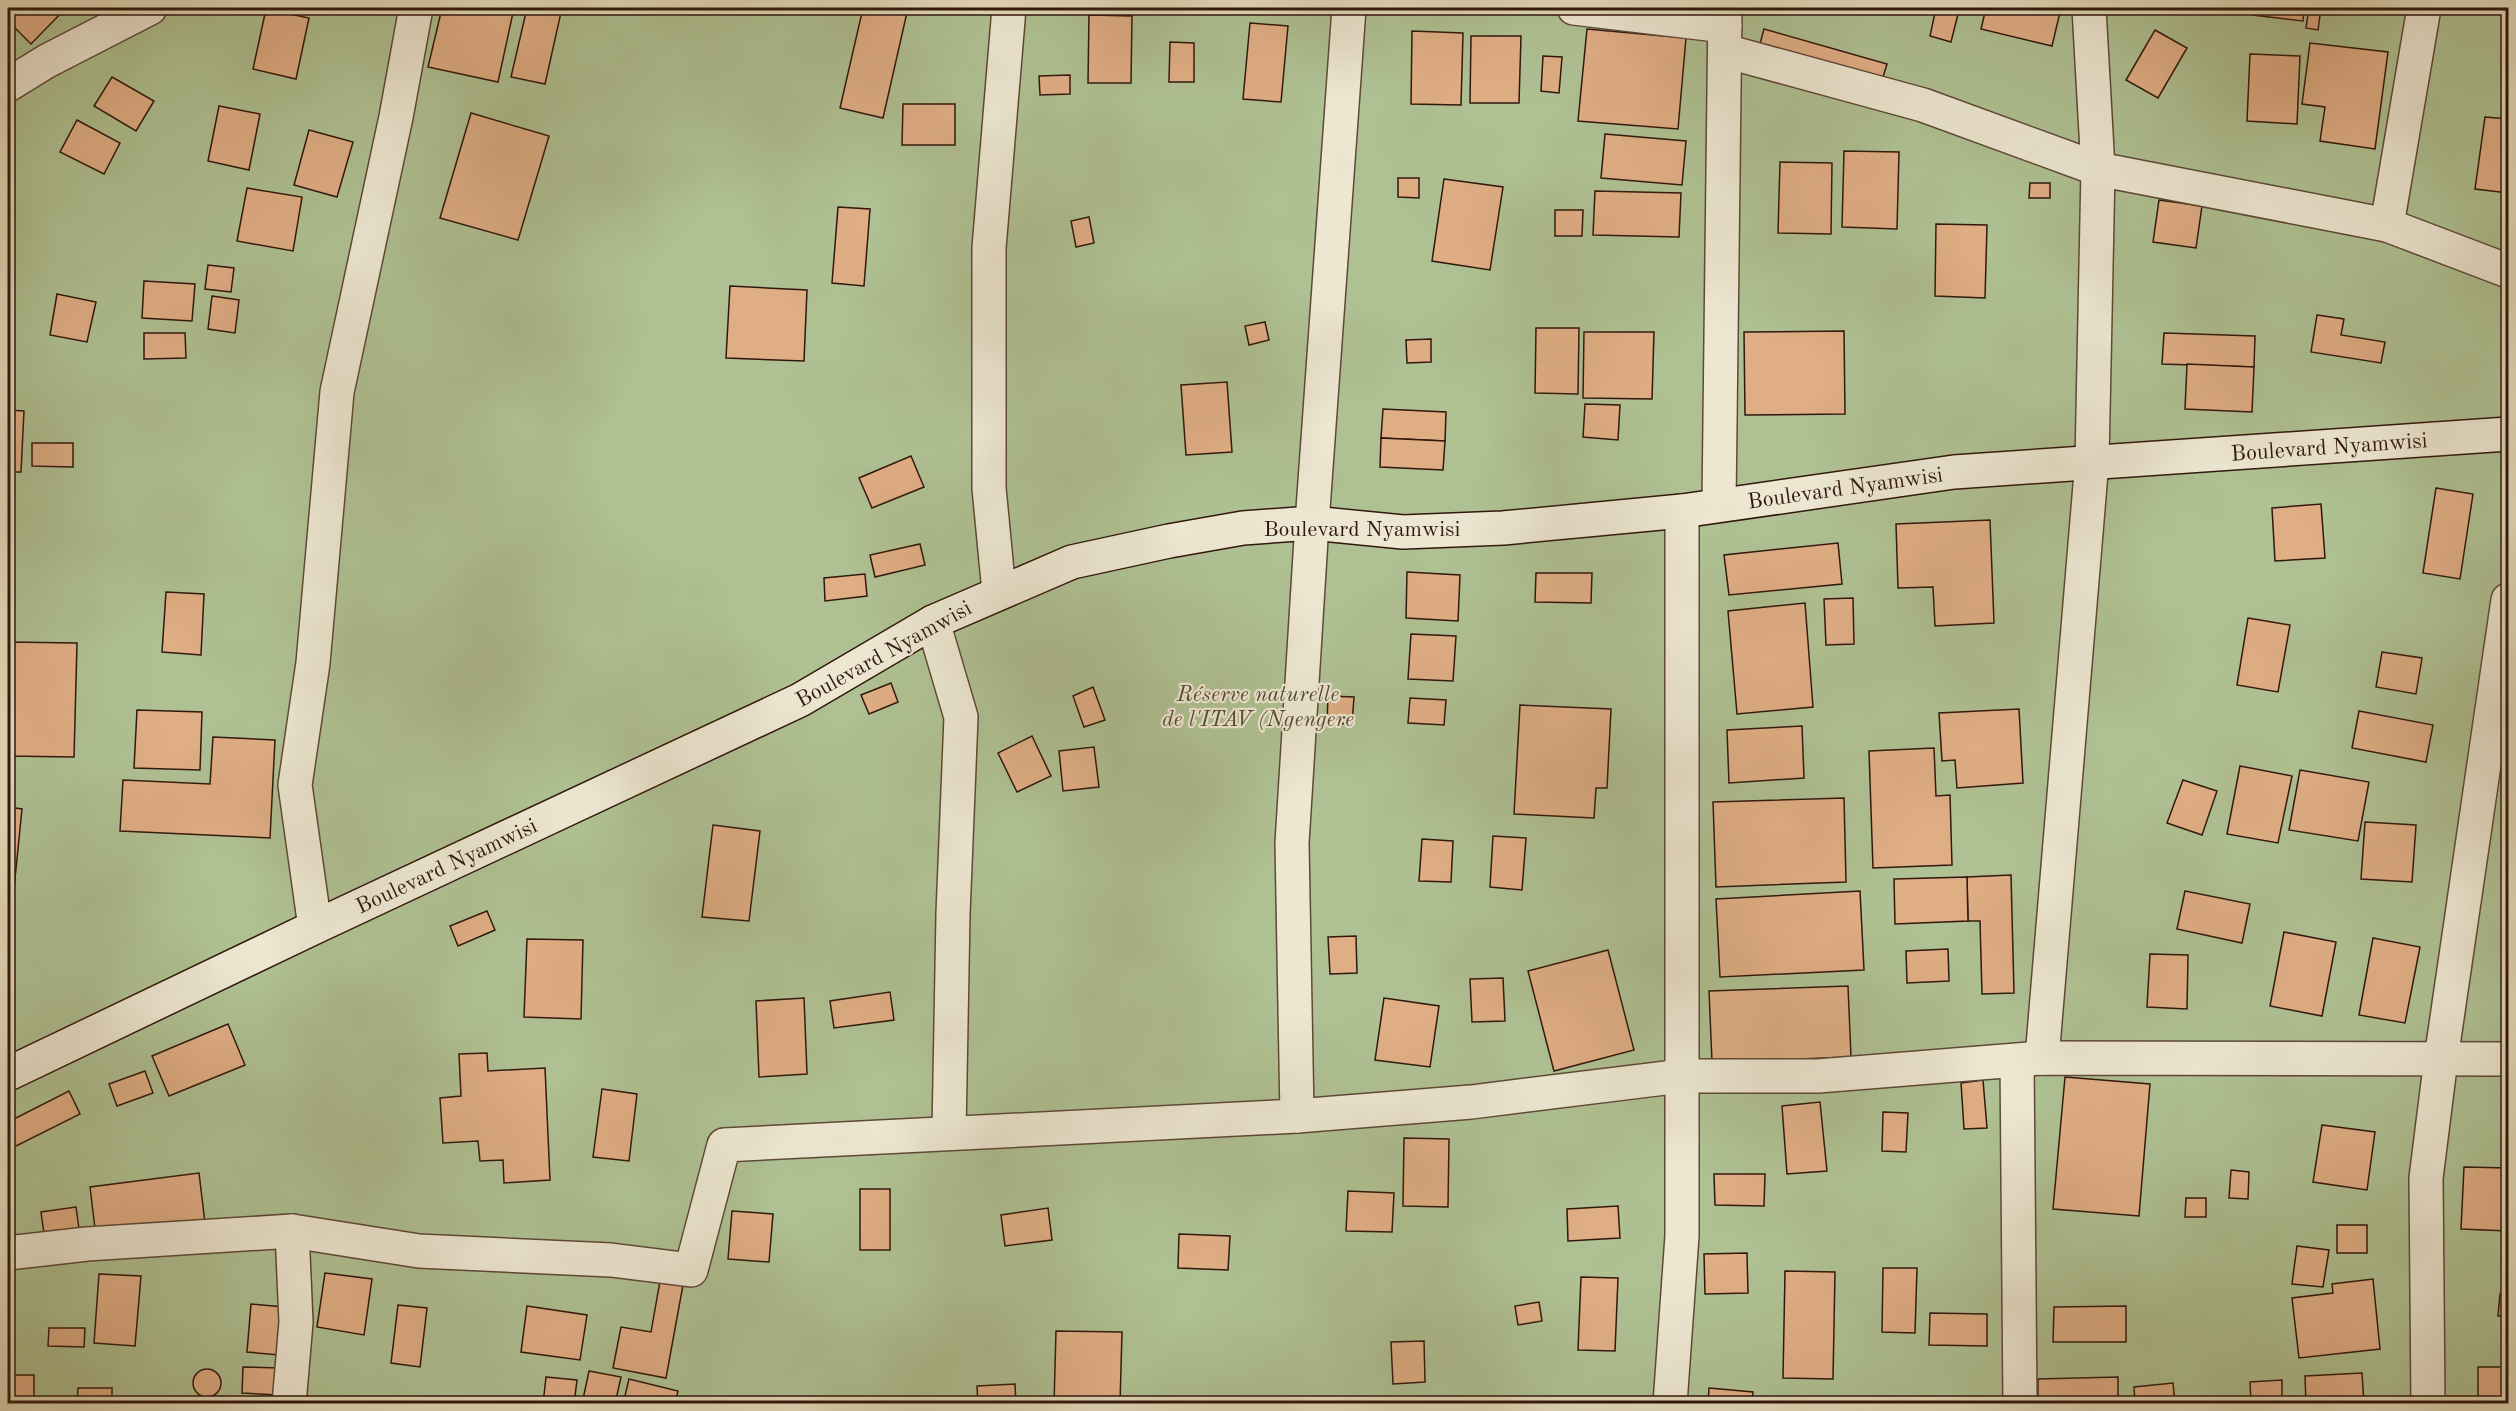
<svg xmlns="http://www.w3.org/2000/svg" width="2516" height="1411" viewBox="0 0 2516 1411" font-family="'Old Standard TT',serif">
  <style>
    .green { fill: #afc193; stroke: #706c50; stroke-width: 1.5 }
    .building { fill: #e0ae85; stroke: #31170d; stroke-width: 1.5 }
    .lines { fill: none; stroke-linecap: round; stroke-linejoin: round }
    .minor-casing { stroke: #5e4838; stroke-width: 36 }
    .tertiary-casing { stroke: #5e4838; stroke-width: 36 }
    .secondary-casing { stroke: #31170d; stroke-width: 36 }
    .minor { stroke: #ede7d2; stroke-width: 33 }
    .tertiary { stroke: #ede7d2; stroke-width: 33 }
    .secondary { stroke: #ede7d2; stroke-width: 33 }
    .labels { text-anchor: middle; stroke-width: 4.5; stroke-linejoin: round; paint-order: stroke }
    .street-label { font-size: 22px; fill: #31170d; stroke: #ede7d2 }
    .park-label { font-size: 22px; font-style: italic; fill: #574a35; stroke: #ede7d2 }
  </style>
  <rect width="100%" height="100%" fill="#e3daba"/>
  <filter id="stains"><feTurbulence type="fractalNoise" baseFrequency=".00333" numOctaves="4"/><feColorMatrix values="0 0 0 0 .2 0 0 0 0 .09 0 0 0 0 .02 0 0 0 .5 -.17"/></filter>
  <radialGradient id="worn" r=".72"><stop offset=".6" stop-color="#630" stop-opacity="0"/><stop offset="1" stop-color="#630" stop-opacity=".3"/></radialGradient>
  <rect class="green" x="8" y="8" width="2500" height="1395"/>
  <g class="building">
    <path d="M 8,8 L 66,8 L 31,44 L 8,21 Z"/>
    <path d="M 442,8 L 514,8 L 498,82 L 428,67 Z"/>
    <path d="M 527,8 L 562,8 L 545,84 L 511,77 Z"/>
    <path d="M 863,8 L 908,8 L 883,118 L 840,108 Z"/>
    <path d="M 1832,8 L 1901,8 L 1901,12 L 1832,11 Z"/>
    <path d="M 1936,8 L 1958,14 L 1951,42 L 1930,36 Z"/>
    <path d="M 1986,8 L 2061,8 L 2052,46 L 1981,29 Z"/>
    <path d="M 2254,8 L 2304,8 L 2303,21 L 2253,15 Z"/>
    <path d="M 2309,8 L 2321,8 L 2318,30 L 2306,28 Z"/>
    <path d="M 266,9 L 309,18 L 296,79 L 253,69 Z"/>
    <path d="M 1089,15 L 1132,16 L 1131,83 L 1088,83 Z"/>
    <path d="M 1250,23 L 1288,26 L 1281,102 L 1243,99 Z"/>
    <path d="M 1587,29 L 1686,38 L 1678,129 L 1578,121 Z"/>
    <path d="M 1764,29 L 1887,64 L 1880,87 L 1758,51 Z"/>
    <path d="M 2155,30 L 2187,48 L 2158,98 L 2126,80 Z"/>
    <path d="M 1412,31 L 1463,33 L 1461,105 L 1411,104 Z"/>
    <path d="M 1471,36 L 1521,36 L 1519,103 L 1470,103 Z"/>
    <path d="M 1170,42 L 1194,43 L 1194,82 L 1169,82 Z"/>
    <path d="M 2310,43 L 2388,52 L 2375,149 L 2320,141 L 2325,107 L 2302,104 Z"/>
    <path d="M 2250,54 L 2300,56 L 2297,124 L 2247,121 Z"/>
    <path d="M 1543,56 L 1562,57 L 1559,93 L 1541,91 Z"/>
    <path d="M 1070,75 L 1070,94 L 1040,95 L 1039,76 Z"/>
    <path d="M 112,77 L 154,101 L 136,131 L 94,106 Z"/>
    <path d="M 903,104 L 955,104 L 955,145 L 902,145 Z"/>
    <path d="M 219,106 L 260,114 L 249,170 L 208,161 Z"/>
    <path d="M 471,113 L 549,136 L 518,240 L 440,218 Z"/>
    <path d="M 2485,117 L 2508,119 L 2508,193 L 2475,189 Z"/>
    <path d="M 77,120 L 120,143 L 104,174 L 60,152 Z"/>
    <path d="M 309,130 L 353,142 L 337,197 L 294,185 Z"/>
    <path d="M 1605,134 L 1686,141 L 1682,185 L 1601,178 Z"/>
    <path d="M 1844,151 L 1899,152 L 1897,229 L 1842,227 Z"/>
    <path d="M 1780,162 L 1832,163 L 1831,234 L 1778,233 Z"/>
    <path d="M 1398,178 L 1419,178 L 1419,198 L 1398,197 Z"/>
    <path d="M 1444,179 L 1503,187 L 1490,270 L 1432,261 Z"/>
    <path d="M 2030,183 L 2050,183 L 2050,198 L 2029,198 Z"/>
    <path d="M 247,188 L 302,197 L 293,251 L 237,241 Z"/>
    <path d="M 1595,191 L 1681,193 L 1679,237 L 1593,235 Z"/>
    <path d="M 2159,200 L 2202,206 L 2196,248 L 2153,242 Z"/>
    <path d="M 838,207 L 870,209 L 864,286 L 832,283 Z"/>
    <path d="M 1555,210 L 1583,210 L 1582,236 L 1555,236 Z"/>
    <path d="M 1089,217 L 1094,243 L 1076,247 L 1071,221 Z"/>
    <path d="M 1936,224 L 1987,225 L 1985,298 L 1935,296 Z"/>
    <path d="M 208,265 L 234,268 L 231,292 L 205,289 Z"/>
    <path d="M 8,271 L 14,272 L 8,304 Z"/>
    <path d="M 144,281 L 195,284 L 192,321 L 142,318 Z"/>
    <path d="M 730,286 L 807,290 L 804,361 L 726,358 Z"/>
    <path d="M 57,294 L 96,302 L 87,342 L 50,335 Z"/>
    <path d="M 212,296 L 239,300 L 235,333 L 208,329 Z"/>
    <path d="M 2317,315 L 2344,319 L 2341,335 L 2385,342 L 2381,363 L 2311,352 Z"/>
    <path d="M 1265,322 L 1269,340 L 1249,345 L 1245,326 Z"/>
    <path d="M 1536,328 L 1579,328 L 1578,394 L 1535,393 Z"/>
    <path d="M 1844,331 L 1845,414 L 1745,415 L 1744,332 Z"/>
    <path d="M 1584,332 L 1654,332 L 1652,399 L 1583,398 Z"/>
    <path d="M 144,333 L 185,333 L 186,358 L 144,359 Z"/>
    <path d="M 2164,333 L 2255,336 L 2254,367 L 2162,364 Z"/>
    <path d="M 1431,339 L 1431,362 L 1407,363 L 1406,340 Z"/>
    <path d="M 2187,364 L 2254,367 L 2252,412 L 2185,409 Z"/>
    <path d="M 1227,382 L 1232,452 L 1186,455 L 1181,385 Z"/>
    <path d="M 1585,404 L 1620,405 L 1618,440 L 1583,437 Z"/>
    <path d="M 1383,409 L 1446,412 L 1445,441 L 1381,438 Z"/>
    <path d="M 8,410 L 24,411 L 21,472 L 8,472 Z"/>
    <path d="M 1381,438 L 1445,441 L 1443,470 L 1380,467 Z"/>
    <path d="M 32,443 L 73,443 L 73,467 L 32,466 Z"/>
    <path d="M 911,456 L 924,487 L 872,508 L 859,478 Z"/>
    <path d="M 2436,488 L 2473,494 L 2460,579 L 2423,573 Z"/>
    <path d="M 2321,504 L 2325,558 L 2275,561 L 2272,508 Z"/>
    <path d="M 1990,520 L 1994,623 L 1935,626 L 1933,587 L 1898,588 L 1896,524 Z"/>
    <path d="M 1838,543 L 1842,584 L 1729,595 L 1724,555 Z"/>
    <path d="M 920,544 L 925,565 L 875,577 L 870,555 Z"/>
    <path d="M 1407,572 L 1460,575 L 1458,621 L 1406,618 Z"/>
    <path d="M 1536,573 L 1592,573 L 1591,603 L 1535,602 Z"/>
    <path d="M 865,574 L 867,596 L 825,601 L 824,578 Z"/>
    <path d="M 166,592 L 204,594 L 201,655 L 162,652 Z"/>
    <path d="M 1853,598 L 1854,644 L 1826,645 L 1824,599 Z"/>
    <path d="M 1805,603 L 1813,707 L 1737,714 L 1728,611 Z"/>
    <path d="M 2248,618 L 2290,625 L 2278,692 L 2237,685 Z"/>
    <path d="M 1411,634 L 1456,636 L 1453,681 L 1408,679 Z"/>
    <path d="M 8,642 L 77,643 L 74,757 L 8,756 Z"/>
    <path d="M 2382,652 L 2422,658 L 2416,694 L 2376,687 Z"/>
    <path d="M 891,683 L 898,702 L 869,714 L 861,695 Z"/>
    <path d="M 1093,687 L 1105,720 L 1084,727 L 1073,696 Z"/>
    <path d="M 1328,696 L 1354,697 L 1352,724 L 1327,723 Z"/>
    <path d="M 1410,698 L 1446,700 L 1444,725 L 1408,723 Z"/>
    <path d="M 1520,705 L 1611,709 L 1607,788 L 1596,788 L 1594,818 L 1514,814 Z"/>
    <path d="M 2019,709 L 2023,783 L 1957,788 L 1955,760 L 1942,761 L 1939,713 Z"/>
    <path d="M 137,710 L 202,712 L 200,770 L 134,768 Z"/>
    <path d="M 2359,711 L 2433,725 L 2426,762 L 2352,748 Z"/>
    <path d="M 1802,726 L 1804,778 L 1729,783 L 1727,730 Z"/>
    <path d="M 1032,736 L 1051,776 L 1017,792 L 998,753 Z"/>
    <path d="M 213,737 L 275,740 L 270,838 L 120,831 L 123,780 L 210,784 Z"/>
    <path d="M 1094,747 L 1099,787 L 1063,791 L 1059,751 Z"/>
    <path d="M 1934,748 L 1936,796 L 1950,795 L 1952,865 L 1873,868 L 1869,751 Z"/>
    <path d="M 2240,766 L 2292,776 L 2278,843 L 2227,834 Z"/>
    <path d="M 2300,770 L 2369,782 L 2358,841 L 2289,830 Z"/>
    <path d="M 2183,780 L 2217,791 L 2202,835 L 2167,823 Z"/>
    <path d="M 1844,798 L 1846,882 L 1716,887 L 1713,802 Z"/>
    <path d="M 8,807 L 22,809 L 8,948 Z"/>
    <path d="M 2365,822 L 2416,825 L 2412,882 L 2361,879 Z"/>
    <path d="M 713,825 L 760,831 L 749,921 L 702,917 Z"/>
    <path d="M 1493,836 L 1526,838 L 1522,890 L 1490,887 Z"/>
    <path d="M 1422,839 L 1453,841 L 1451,882 L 1419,881 Z"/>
    <path d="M 2011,875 L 2014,993 L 1982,994 L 1980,921 L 1968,921 L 1967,877 Z"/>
    <path d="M 1967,877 L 1968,921 L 1895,924 L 1894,879 Z"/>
    <path d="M 1860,891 L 1864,970 L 1720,977 L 1716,899 Z"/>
    <path d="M 2185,891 L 2250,904 L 2242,943 L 2177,929 Z"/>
    <path d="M 487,911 L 495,930 L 458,946 L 450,926 Z"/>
    <path d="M 2284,932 L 2336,942 L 2322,1016 L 2270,1006 Z"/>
    <path d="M 1356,936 L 1357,973 L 1330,974 L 1328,937 Z"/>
    <path d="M 2373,938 L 2420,947 L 2405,1023 L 2359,1015 Z"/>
    <path d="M 527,939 L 583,940 L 581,1019 L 524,1017 Z"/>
    <path d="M 1948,949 L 1949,981 L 1907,983 L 1906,951 Z"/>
    <path d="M 1608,950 L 1634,1050 L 1554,1071 L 1528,971 Z"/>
    <path d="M 2150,954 L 2188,955 L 2187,1009 L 2147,1007 Z"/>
    <path d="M 1503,978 L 1505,1021 L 1472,1022 L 1470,979 Z"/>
    <path d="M 1848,986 L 1851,1057 L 1712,1062 L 1709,991 Z"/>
    <path d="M 890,992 L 894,1020 L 834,1028 L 830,1001 Z"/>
    <path d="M 804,998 L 807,1074 L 759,1077 L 756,1001 Z"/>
    <path d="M 1384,998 L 1439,1006 L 1430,1067 L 1375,1060 Z"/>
    <path d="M 228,1024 L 245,1065 L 169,1096 L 152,1056 Z"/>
    <path d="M 487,1053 L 488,1071 L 545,1068 L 550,1180 L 504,1183 L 503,1160 L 480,1161 L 478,1141 L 443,1143 L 440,1098 L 461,1096 L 459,1054 Z"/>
    <path d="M 145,1071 L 153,1093 L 117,1106 L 109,1084 Z"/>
    <path d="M 2065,1077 L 2150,1084 L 2139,1216 L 2053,1209 Z"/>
    <path d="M 1983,1080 L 1987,1128 L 1964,1129 L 1961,1083 Z"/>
    <path d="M 602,1089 L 637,1094 L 629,1161 L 593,1157 Z"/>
    <path d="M 69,1091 L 80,1114 L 8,1150 L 8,1122 Z"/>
    <path d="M 1820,1102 L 1827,1171 L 1787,1174 L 1782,1106 Z"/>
    <path d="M 1883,1112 L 1908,1113 L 1906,1152 L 1882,1151 Z"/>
    <path d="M 2322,1125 L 2375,1132 L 2367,1190 L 2313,1182 Z"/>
    <path d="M 1404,1138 L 1449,1139 L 1448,1207 L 1403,1206 Z"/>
    <path d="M 2464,1167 L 2508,1168 L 2508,1231 L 2461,1229 Z"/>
    <path d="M 2231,1170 L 2249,1172 L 2248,1199 L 2229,1198 Z"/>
    <path d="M 199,1173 L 205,1223 L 96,1237 L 90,1187 Z"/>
    <path d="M 1714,1174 L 1765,1174 L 1764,1206 L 1715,1205 Z"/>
    <rect x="860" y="1189" width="30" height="61"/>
    <path d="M 1348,1191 L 1394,1193 L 1392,1232 L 1346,1231 Z"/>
    <path d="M 2186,1198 L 2206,1198 L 2206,1217 L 2185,1217 Z"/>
    <path d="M 1618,1206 L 1620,1238 L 1568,1241 L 1567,1209 Z"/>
    <path d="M 76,1207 L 80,1236 L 45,1241 L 41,1212 Z"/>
    <path d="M 1048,1208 L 1052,1240 L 1005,1246 L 1001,1215 Z"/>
    <path d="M 732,1211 L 773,1214 L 769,1262 L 728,1259 Z"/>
    <rect x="2337" y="1225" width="30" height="28"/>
    <path d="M 1179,1234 L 1230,1236 L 1228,1270 L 1178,1268 Z"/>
    <path d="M 2297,1246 L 2329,1250 L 2323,1287 L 2292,1284 Z"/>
    <path d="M 1747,1253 L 1748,1293 L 1705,1294 L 1704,1254 Z"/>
    <path d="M 1883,1268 L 1917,1268 L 1915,1333 L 1882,1332 Z"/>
    <path d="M 1785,1271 L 1835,1272 L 1833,1379 L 1783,1378 Z"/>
    <path d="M 325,1273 L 372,1279 L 364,1335 L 317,1327 Z"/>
    <path d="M 99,1274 L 141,1276 L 135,1346 L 94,1343 Z"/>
    <path d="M 1581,1277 L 1618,1278 L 1615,1351 L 1578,1350 Z"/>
    <path d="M 2373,1279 L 2380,1349 L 2299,1358 L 2292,1298 L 2333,1293 L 2332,1284 Z"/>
    <path d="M 660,1281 L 683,1285 L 666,1378 L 613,1368 L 621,1327 L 651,1332 Z"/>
    <path d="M 2500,1294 L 2508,1294 L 2508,1316 L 2498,1316 Z"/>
    <path d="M 1539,1302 L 1542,1321 L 1518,1325 L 1515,1306 Z"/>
    <path d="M 251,1304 L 284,1307 L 279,1355 L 247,1352 Z"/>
    <path d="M 398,1305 L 427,1308 L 420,1367 L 391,1363 Z"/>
    <path d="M 527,1306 L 587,1315 L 580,1360 L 521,1352 Z"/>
    <path d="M 2126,1306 L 2126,1342 L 2053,1342 L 2054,1307 Z"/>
    <path d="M 1930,1313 L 1987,1314 L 1987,1346 L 1929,1345 Z"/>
    <path d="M 49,1328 L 85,1328 L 84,1347 L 48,1346 Z"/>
    <path d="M 1056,1331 L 1122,1332 L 1120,1404 L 1054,1404 Z"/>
    <path d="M 1424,1341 L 1425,1382 L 1393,1384 L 1391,1342 Z"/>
    <path d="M 243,1367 L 280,1368 L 279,1395 L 242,1393 Z"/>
    <rect x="2478" y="1367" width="30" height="37"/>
    <circle cx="207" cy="1383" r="14"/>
    <path d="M 589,1371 L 621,1377 L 615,1404 L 582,1404 Z"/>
    <path d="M 2362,1373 L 2364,1404 L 2306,1404 L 2305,1376 Z"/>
    <rect x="8" y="1375" width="26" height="29"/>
    <path d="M 546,1377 L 577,1380 L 574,1404 L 543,1404 Z"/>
    <path d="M 2118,1377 L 2118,1404 L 2038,1404 L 2038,1379 Z"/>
    <path d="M 629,1379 L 678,1391 L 675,1404 L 623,1404 Z"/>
    <path d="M 2282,1380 L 2282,1404 L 2251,1404 L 2250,1382 Z"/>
    <path d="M 2173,1383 L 2175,1404 L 2135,1404 L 2134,1387 Z"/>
    <path d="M 1015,1384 L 1016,1404 L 978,1404 L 977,1386 Z"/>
    <path d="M 78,1388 L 112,1388 L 112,1404 L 77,1404 Z"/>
    <path d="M 1709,1388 L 1753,1392 L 1752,1404 L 1708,1404 Z"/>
  </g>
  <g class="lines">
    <defs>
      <g id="minor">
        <path d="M 1574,8 L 1725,26"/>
        <path d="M 1725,51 L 1923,105 L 2098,169 L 2387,225 L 2508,271"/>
        <path d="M 8,85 L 47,61 L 150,8"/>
        <path d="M 2387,225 L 2424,8"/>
        <path d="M 1719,504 L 1725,8"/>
        <path d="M 999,592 L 989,488 L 989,248 L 1009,8"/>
        <path d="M 933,622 L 961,717 L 953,914 L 949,1133"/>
        <path d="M 315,927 L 295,785 L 313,663 L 337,392 L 396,117 L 416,8"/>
        <path d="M 2042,1058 L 2092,461 L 2098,169 L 2089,8"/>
        <path d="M 2017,1061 L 2020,1404"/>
        <path d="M 1297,1116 L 1292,843 L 1312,523 L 1349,8"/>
        <path d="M 8,1253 L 87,1244 L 292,1231 L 419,1251 L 611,1260 L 691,1270 L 724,1145 L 1297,1116 L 1471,1102 L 1681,1076 L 1818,1076 L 2042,1058 L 2508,1059"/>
        <path d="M 289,1404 L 296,1322 L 292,1231"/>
        <path d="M 2428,1404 L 2426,1178 L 2441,1059 L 2508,600"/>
      </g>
      <path id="tertiary" d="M 1670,1404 L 1682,1236 L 1682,511"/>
      <path id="secondary" d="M 8,1074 L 315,927 L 800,700 L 933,622 L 1072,562 L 1169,541 L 1243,528 L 1312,523 L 1403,532 L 1503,528 L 1682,511 L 1954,472 L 2508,434"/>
    </defs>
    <use href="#minor" class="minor-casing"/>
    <use href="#tertiary" class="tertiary-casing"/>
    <use href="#secondary" class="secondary-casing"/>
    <use href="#minor" class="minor"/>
    <use href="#tertiary" class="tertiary"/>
    <use href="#secondary" class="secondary"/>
  </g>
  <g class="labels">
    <g class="street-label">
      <text transform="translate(2329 446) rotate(-4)" y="8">Boulevard Nyamwisi</text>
      <text transform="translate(1845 487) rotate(-8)" y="8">Boulevard Nyamwisi</text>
      <text x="1362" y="536">Boulevard Nyamwisi</text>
      <text transform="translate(883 653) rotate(-29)" y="8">Boulevard Nyamwisi</text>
      <text transform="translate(446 865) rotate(-25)" y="8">Boulevard Nyamwisi</text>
    </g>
    <g class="park-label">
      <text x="1258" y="701">Réserve naturelle<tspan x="1258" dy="25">de l'ITAV (Ngengere</tspan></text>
    </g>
  </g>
  <rect width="2516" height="1411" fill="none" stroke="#e3daba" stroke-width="30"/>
  <rect x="9" y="9" width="2498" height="1393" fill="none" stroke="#31170d" stroke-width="3"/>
  <rect x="15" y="15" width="2486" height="1381" fill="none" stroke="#31170d" stroke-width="1.5"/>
  <rect width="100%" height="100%" filter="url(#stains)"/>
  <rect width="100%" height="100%" fill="url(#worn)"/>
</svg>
